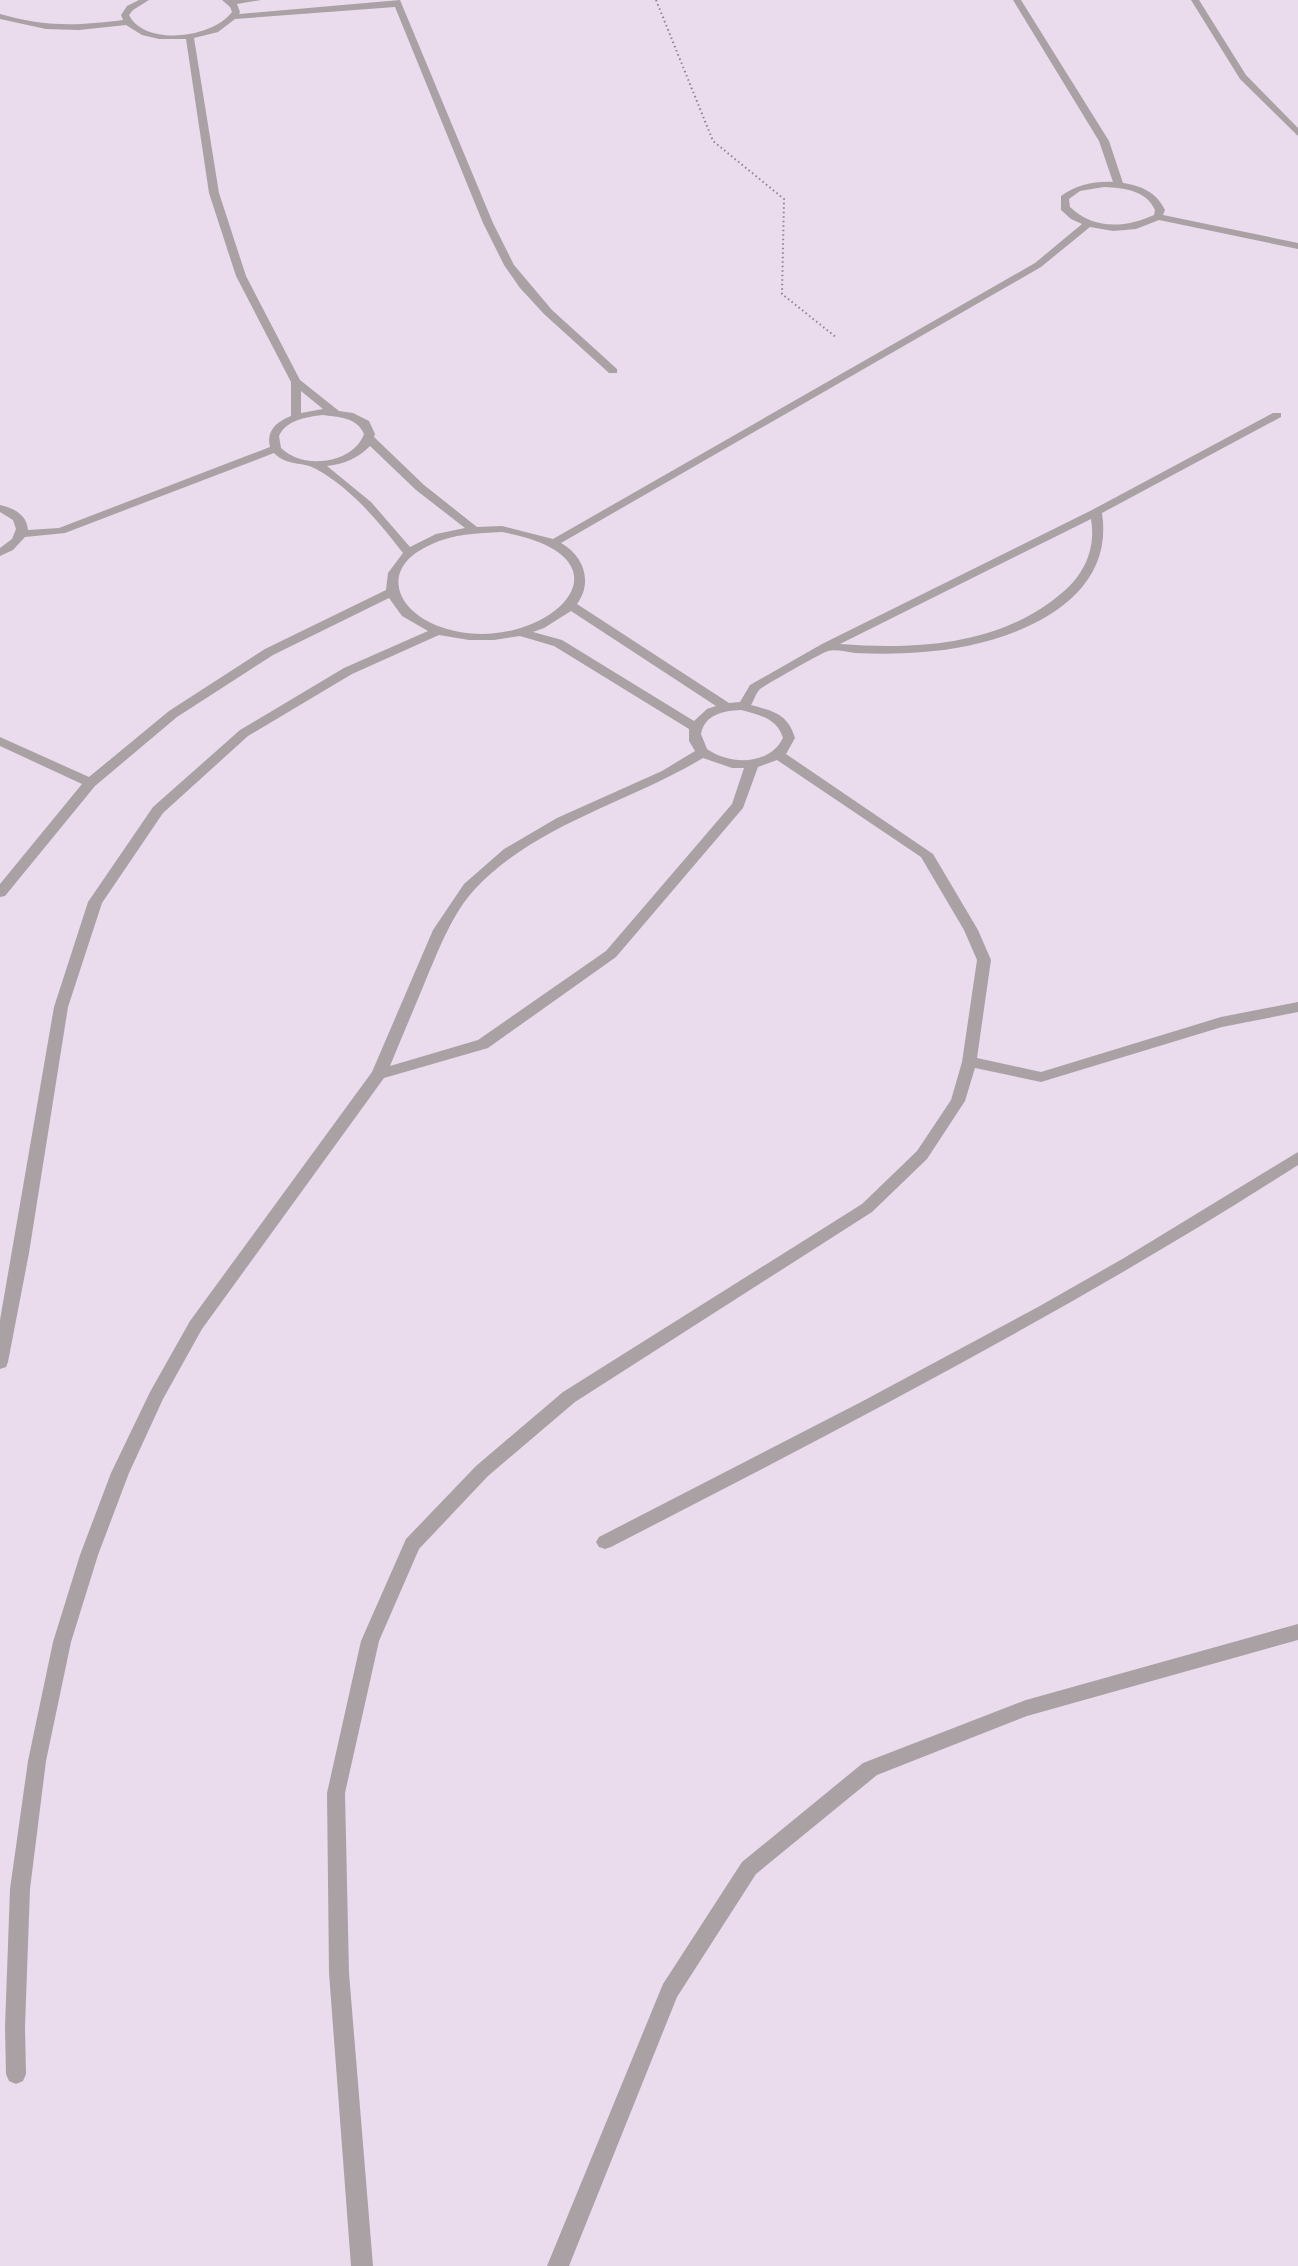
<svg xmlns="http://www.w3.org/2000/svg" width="1298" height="2266" viewBox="0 0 1298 2266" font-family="'Open Sans',sans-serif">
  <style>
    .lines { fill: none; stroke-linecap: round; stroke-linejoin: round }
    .path { stroke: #8e8490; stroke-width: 2; stroke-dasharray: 1.5 3; stroke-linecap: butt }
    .minor { fill: #aaa1a5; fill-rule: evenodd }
  </style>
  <rect width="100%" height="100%" fill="#eadced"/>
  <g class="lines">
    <path class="path" d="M 656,0 L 713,141 L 784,199 L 782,294 L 837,338"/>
    <g class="minor">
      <path d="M 139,0 L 149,0 L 133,10 L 129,15 C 145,47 213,38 232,12 L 230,7 L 222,0 L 261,0 L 237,4 L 240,12 L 239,14 L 400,0 L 493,223 L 514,265 L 552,310 L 617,369 L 617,373 L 609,373 L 544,314 L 520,288 L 504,265 L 483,223 L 395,7 L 235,19 L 218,32 L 194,38 L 219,193 L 246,276 L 300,380 L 339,411 L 353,413 L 369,421 L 375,434 L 374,437 L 424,485 L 477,527 L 502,526 L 553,539 L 1035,263 L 1082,224 L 1071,219 L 1061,210 L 1061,196 C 1076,185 1095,181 1113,182 L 1099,141 L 1013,0 L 1021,0 L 1109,141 L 1123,183 C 1142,186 1156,192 1165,210 L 1163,215 L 1298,243 L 1298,249 L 1159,220 L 1136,229 L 1113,231 L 1090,227 L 1041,267 L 561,543 C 584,556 593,582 577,604 L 729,703 L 740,702 L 750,685 L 822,644 L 1092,510 L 1273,413 L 1281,413 L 1281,417 L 1102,513 C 1117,609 999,647 923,652 C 901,654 878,654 855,653 C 847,652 835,649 828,651 C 821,653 767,684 760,689 C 756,693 754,700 751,705 C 773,711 788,714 795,738 L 786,754 L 933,854 L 978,930 L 991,960 L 977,1058 L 1041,1072 L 1221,1017 L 1298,1002 L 1298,1012 L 1222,1027 L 1041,1082 L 975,1068 L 965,1101 L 927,1159 L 872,1212 L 575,1402 L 488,1476 L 419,1549 L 379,1641 L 345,1793 L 349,1973 L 373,2266 L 351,2266 L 329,1973 L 327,1793 L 361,1641 L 406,1539 L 476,1466 L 563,1392 L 862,1204 L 917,1151 L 951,1100 L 962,1062 L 977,960 L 964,930 L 921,857 L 777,760 L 758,767 L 743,808 L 616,957 L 488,1048 L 384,1078 L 202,1329 L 163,1399 L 129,1473 L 98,1555 L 71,1642 L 46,1761 L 30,1889 L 25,2027 L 26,2074 L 23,2081 L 16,2084 L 9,2081 L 6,2074 L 5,2027 L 10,1889 L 28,1761 L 53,1642 L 80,1555 L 111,1473 L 150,1392 L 190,1321 L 372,1072 L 433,930 L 464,884 L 504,849 L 557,818 L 662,771 L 695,751 L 689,741 L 689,729 L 554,646 L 520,636 L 494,640 L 469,640 L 439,635 L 352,674 L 248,736 L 163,813 L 102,903 L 68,1007 L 29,1253 L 8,1362 L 6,1367 L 0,1369 L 0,1320 L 54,1007 L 88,902 L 153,807 L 240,730 L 344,668 L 428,631 L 402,616 L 389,598 L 273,655 L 177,717 L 95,786 L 5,896 L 0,897 L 0,884 L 82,784 L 0,746 L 0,737 L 89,777 L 169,711 L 265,649 L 386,590 L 388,573 L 403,553 C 379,522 351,488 316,469 C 302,461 288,467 274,453 L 65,533 L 25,537 L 13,550 L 0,556 L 0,548 L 12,539 L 16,529 L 13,520 L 0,512 L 0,505 C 14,508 27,515 28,530 L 59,528 L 270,447 C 266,431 276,422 291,416 L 291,382 L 236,276 L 209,193 L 186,39 L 159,39 L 142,35 L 126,25 L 79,30 L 46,29 L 0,19 L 0,14 C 46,27 76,26 123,20 L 121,15 L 127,6 ZM 1104,187 C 1124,188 1146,190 1155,210 L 1154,215 C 1125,228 1094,230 1070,207 L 1069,199 L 1080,191 ZM 301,391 L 323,409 L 301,413 ZM 322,415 C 338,417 357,417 364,434 C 353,464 303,470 281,448 L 279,436 C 286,420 307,417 322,415 ZM 370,446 L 416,490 L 465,528 L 436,534 L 410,547 L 371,502 L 327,466 C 345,464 358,458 370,446 ZM 1091,519 C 1096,548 1085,573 1063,592 C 1002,645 918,650 840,644 ZM 502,532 C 653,560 535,661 441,627 C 395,611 379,568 430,545 C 452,534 478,533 502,532 ZM 571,611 L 716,706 L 707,709 L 694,721 L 562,640 L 533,632 L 544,628 ZM 741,710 C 759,715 777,718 783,738 C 769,766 730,765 707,749 L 701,734 C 705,714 723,711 741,710 ZM 703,758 L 732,768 L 744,768 L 732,804 L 606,951 L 478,1040 L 390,1066 C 402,1036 415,1007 427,977 C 440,947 452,914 475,889 C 536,824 628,803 703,758 Z"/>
      <path d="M 1191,0 L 1199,0 L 1246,75 L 1298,128 L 1298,136 L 1240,79 Z"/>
      <path d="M 1298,1152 L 1298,1165 C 1077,1307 844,1427 611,1547 L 605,1549 L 599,1547 L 596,1542 L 599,1537 L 863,1401 L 1038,1307 L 1124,1258 Z"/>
      <path d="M 1298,1624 L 1298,1640 L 1027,1716 L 877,1775 L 756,1874 L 677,1997 L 569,2266 L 547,2266 L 663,1984 L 742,1862 L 863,1763 L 1026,1700 Z"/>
    </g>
  </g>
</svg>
